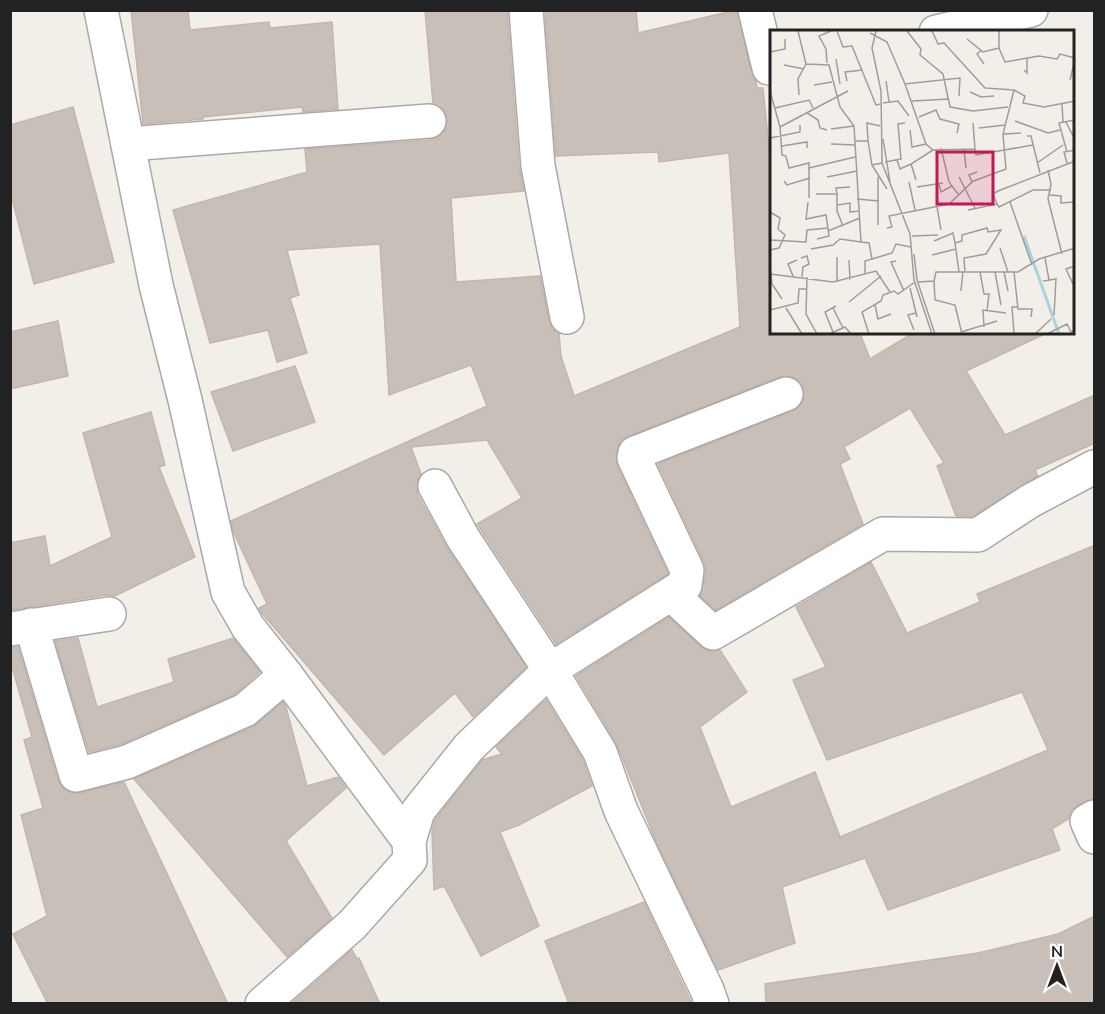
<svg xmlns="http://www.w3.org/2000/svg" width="1105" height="1014" viewBox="0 0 1105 1014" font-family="'Nunito Sans',sans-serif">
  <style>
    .building { fill: #c7bfb8; stroke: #c4b6ab; stroke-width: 1.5 }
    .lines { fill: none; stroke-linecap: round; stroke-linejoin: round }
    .street-casing { stroke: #a9a9a9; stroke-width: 36 }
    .street { stroke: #fff; stroke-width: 33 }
    .inset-river { fill: none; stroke: #aad3df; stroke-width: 3 }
    .inset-road { fill: none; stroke: #9f9d99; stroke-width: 1.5 }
    .view { fill: #c2185b; fill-opacity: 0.15; stroke: #c2185b; stroke-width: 3 }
    .inset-edge { fill: none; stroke: #222; stroke-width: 3 }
  </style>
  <rect width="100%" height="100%" fill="#f2efe9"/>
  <g class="building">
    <path d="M 131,10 L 188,10 L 190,30 L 269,22 L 270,28 L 332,22 L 338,109 L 303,112 L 302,107 L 203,117 L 203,119 L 143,124 Z"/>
    <path d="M 425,10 L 507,10 L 519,167 L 524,191 L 451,198 L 456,282 L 540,276 L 549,321 L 552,329 L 559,334 L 561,356 L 574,396 L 740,327 L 729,153 L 659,162 L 658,152 L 556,156 L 545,10 L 636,10 L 638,33 L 737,10 L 751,72 L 756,81 L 757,88 L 763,88 L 772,177 L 772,333 L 860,333 L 870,359 L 913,333 L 1047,333 L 966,371 L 1005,435 L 1095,395 L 1095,443 L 1035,470 L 1038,476 L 973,516 L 956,516 L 937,466 L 944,463 L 910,408 L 844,447 L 850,459 L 840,464 L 863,524 L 716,610 L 700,596 L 706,572 L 704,562 L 658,464 L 793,411 L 800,406 L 804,397 L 803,387 L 797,379 L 789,376 L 779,377 L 628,436 L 620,441 L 616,454 L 617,466 L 668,574 L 556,644 L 477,524 L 522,498 L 487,440 L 411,447 L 421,474 L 416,485 L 418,495 L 447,548 L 526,667 L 473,717 L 455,693 L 384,755 L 261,612 L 259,608 L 267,604 L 233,531 L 231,521 L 487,406 L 471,365 L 389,395 L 380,244 L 287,250 L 299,295 L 290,298 L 307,353 L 277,362 L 268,330 L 210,343 L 173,210 L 307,172 L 305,149 L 430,140 L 440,136 L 446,129 L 448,119 L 444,110 L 433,103 Z"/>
    <path d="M 73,107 L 114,262 L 34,284 L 10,191 L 10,125 Z"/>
    <path d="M 58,321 L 68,376 L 10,389 L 10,332 Z"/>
    <path d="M 295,366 L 315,422 L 233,451 L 211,392 Z"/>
    <path d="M 151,412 L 165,465 L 159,467 L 195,557 L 115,596 L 106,595 L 10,610 L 10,543 L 45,536 L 50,566 L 112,537 L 83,433 Z"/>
    <path d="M 1095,545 L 1095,798 L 1078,805 L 1071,811 L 1068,819 L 1052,829 L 1060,850 L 888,910 L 865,858 L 782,887 L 795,943 L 718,970 L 655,839 L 616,742 L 576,676 L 669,617 L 701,647 L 710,651 L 720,650 L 747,692 L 700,727 L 731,807 L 815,772 L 840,837 L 1048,750 L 1022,692 L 827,760 L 793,680 L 826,667 L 796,607 L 871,562 L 907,633 L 980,602 L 977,594 Z"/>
    <path d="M 78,638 L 97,707 L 174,682 L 168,659 L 233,638 L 260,672 L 235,694 L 121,744 L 89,752 L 55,641 Z"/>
    <path d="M 10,647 L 18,647 L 58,780 L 63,788 L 71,793 L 80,793 L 124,782 L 228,1004 L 48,1004 L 13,934 L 47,916 L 21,815 L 43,808 L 24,740 L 32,737 L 10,660 Z"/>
    <path d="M 546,700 L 583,760 L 592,786 L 519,825 L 500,832 L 539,926 L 481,956 L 444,886 L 434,890 L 432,831 L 435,820 L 482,760 L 502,754 L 496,747 Z"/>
    <path d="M 283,702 L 286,707 L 307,786 L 338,777 L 346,788 L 286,841 L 332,918 L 287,957 L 134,779 L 253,727 Z"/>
    <path d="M 644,902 L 692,1004 L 569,1004 L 545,941 Z"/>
    <path d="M 1095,916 L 1095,1004 L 766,1004 L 765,984 L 978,953 L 1058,934 Z"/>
    <path d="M 352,950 L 357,959 L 359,958 L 380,1004 L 291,1004 Z"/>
  </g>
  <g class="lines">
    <defs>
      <g id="street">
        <path d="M 101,10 L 156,285 L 185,400 L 228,592 L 248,627 L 286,675 L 409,841"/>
        <path d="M 526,10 L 538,166 L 567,317"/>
        <path d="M 755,10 L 769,68 L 772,68"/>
        <path d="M 936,32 L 1031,10"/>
        <path d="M 128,144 L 429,121"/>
        <path d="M 435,486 L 463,538 L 550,670 L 600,752 L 621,811 L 707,990 L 712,1004"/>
        <path d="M 671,594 L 713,633 L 883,534 L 978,535 L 1030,501 L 1094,467"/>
        <path d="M 31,625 L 76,775 L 127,762 L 245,710 L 286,675"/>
        <path d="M 10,629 L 109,614"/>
        <path d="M 1094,817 L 1087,821 L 1094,837"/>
        <path d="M 262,1004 L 352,925 L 410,860 L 409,841 L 418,811 L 469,747 L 550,670 L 685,585 L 687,570 L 634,458 L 635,453 L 786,394"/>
      </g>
    </defs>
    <use href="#street" class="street-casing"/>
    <use href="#street" class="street"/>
  </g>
  <g transform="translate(770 30)">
    <rect width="304" height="304" fill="#f2efe9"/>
    <path class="inset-river" d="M 254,206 L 289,304"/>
    <path class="inset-road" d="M 28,1 L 36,34 L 59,35 L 70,77 L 84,96 L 91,212 L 99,213 L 102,229 L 95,231 L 95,244M 67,1 L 73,17 L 82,16 L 106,75 L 111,74M 106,1 L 102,18 L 111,61 L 112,133 L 140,204 L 144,250 L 162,304M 137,1 L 151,19 L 150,25 L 173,44 L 180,77 L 203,81 L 238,77M 162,1 L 168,14 L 174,13 L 215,58M 229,1 L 229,18 L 235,32 L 269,26 L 287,29 L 290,24 L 305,28M 100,3 L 117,12 L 135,54 L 190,48 L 189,66M 197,9 L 213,22 L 229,18M 212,20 L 207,24 L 214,34M 0,22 L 15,19 L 15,9M 66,29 L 70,54M 57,33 L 56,19 L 49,6 L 61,1M 14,35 L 34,39M 254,40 L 257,43 L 257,29M 300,50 L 305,29M 77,51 L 75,42 L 93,40M 116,51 L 119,72M 135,54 L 156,114 L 163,120 L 205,119 L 206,125 L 263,115M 44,55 L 62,52M 215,58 L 244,60 L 255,66 L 253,73 L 274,77 L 305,71M 0,61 L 10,97 L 12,125 L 16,126 L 19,138 L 39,133 L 39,168M 200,62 L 211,67 L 224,66M 29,65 L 28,49 L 36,34M 142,71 L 179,69M 113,73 L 128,71 L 139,86M 292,74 L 293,92M 5,78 L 39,70 L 43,78M 37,83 L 48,90 L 50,98 L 57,100M 149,87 L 166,80 L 170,89 L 189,94 L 187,103M 245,91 L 278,103 L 290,100M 296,92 L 305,110M 203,93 L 205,119M 10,97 L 78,61M 209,98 L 235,95M 61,99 L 84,96M 140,100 L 142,117 L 156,114M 233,104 L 251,103M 257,106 L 261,106 L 270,143M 0,108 L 30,102 L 30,95M 113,109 L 120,152M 85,111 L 98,111 L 102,135 L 112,133M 98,111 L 97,93 L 110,96M 61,114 L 85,115M 12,116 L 37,112 L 37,118M 171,118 L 179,152 L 188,164M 194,120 L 196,138M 297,122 L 289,93 L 305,90M 127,130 L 130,139 L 141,134M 115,132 L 131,129 L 128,94 L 135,93M 267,133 L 293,115M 297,133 L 294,122 L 305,120M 102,135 L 117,159M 39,138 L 85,127M 278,140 L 281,154 L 278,169 L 292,224M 57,147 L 87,141M 189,147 L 205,178M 146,150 L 141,134 L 163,120M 14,151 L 17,155 L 40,148M 139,152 L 145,180M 201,152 L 236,139 L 233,104 L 244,60M 169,154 L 171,162 L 182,156M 147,157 L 173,153M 46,164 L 67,164 L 67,181 L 73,196M 67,164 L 66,158 L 80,157M 280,165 L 291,166 L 291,173 L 305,172M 87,169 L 109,171M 38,172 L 36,189 L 56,185 L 59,206 L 47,209M 240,172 L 262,235M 227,174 L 223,164 L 228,161 L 305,131M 67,175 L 80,173 L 80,182 L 89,181M 167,177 L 171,200M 198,180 L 227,174 L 229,177 L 263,160 L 281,160M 0,182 L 10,188 L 8,199 L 15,205 L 9,218 L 0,220M 108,195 L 108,147M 117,198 L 122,197 L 119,186 L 179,174 L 202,152 L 199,145 L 207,142M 58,201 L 90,188M 142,206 L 168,205M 0,210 L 36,212 L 37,200 L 58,198M 164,211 L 183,203 L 185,213M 230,218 L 238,242M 41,219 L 63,215 L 70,209 L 91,212M 144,224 L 147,250 L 165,304M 162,225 L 186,219M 31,228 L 37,226 L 39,234 L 33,237 L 32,247M 275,228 L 279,250M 102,229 L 122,223 L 126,214 L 141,217M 79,230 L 80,250M 126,231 L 121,232 L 134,261M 0,237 L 2,254 L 12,269M 189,242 L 185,213 L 192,211 L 192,205 L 217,198 L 218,202 L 231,200 L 216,224 L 194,228 L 195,241M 210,242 L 214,264 L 219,264 L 217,281M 225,242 L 231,275M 234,242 L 238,261M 244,242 L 248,279 L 262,279 L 261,287M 0,244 L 63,252 L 106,241 L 120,262M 23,246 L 18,234 L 27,230M 37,247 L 36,284 L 47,304M 164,251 L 165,270 L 185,275 L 192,304M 273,251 L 286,249 L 284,285M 67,252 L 67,227M 148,252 L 164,251 L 166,242 L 248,242 L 269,229 L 305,218M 303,254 L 296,239 L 305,236M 140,258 L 147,287M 191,261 L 193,241M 79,272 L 111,246M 105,275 L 108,289 L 121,284M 16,278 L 32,304M 63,278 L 73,298M 0,280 L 28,273 L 29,259 L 36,259M 214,297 L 213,280 L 236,283M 144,300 L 138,285 L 146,283M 63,302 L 55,282 L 66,276M 191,302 L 227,291M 59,304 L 75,297 L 81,304M 99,304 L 92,282 L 111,271 L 113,265 L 124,261 L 128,264 L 145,252M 244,304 L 242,277 L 248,277M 265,304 L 281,289M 277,304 L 297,294 L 301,302 L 305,300"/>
    <path class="view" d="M 167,122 L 223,122 L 223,174 L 167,174 Z"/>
    <rect width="304" height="304" class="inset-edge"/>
  </g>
  <rect width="1105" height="1014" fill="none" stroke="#222222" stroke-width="24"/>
  <g transform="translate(1057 966)" stroke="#ffffff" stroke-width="4.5" paint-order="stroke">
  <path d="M0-4.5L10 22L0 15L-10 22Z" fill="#222222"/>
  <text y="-9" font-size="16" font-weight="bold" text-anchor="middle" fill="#222222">N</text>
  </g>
</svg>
